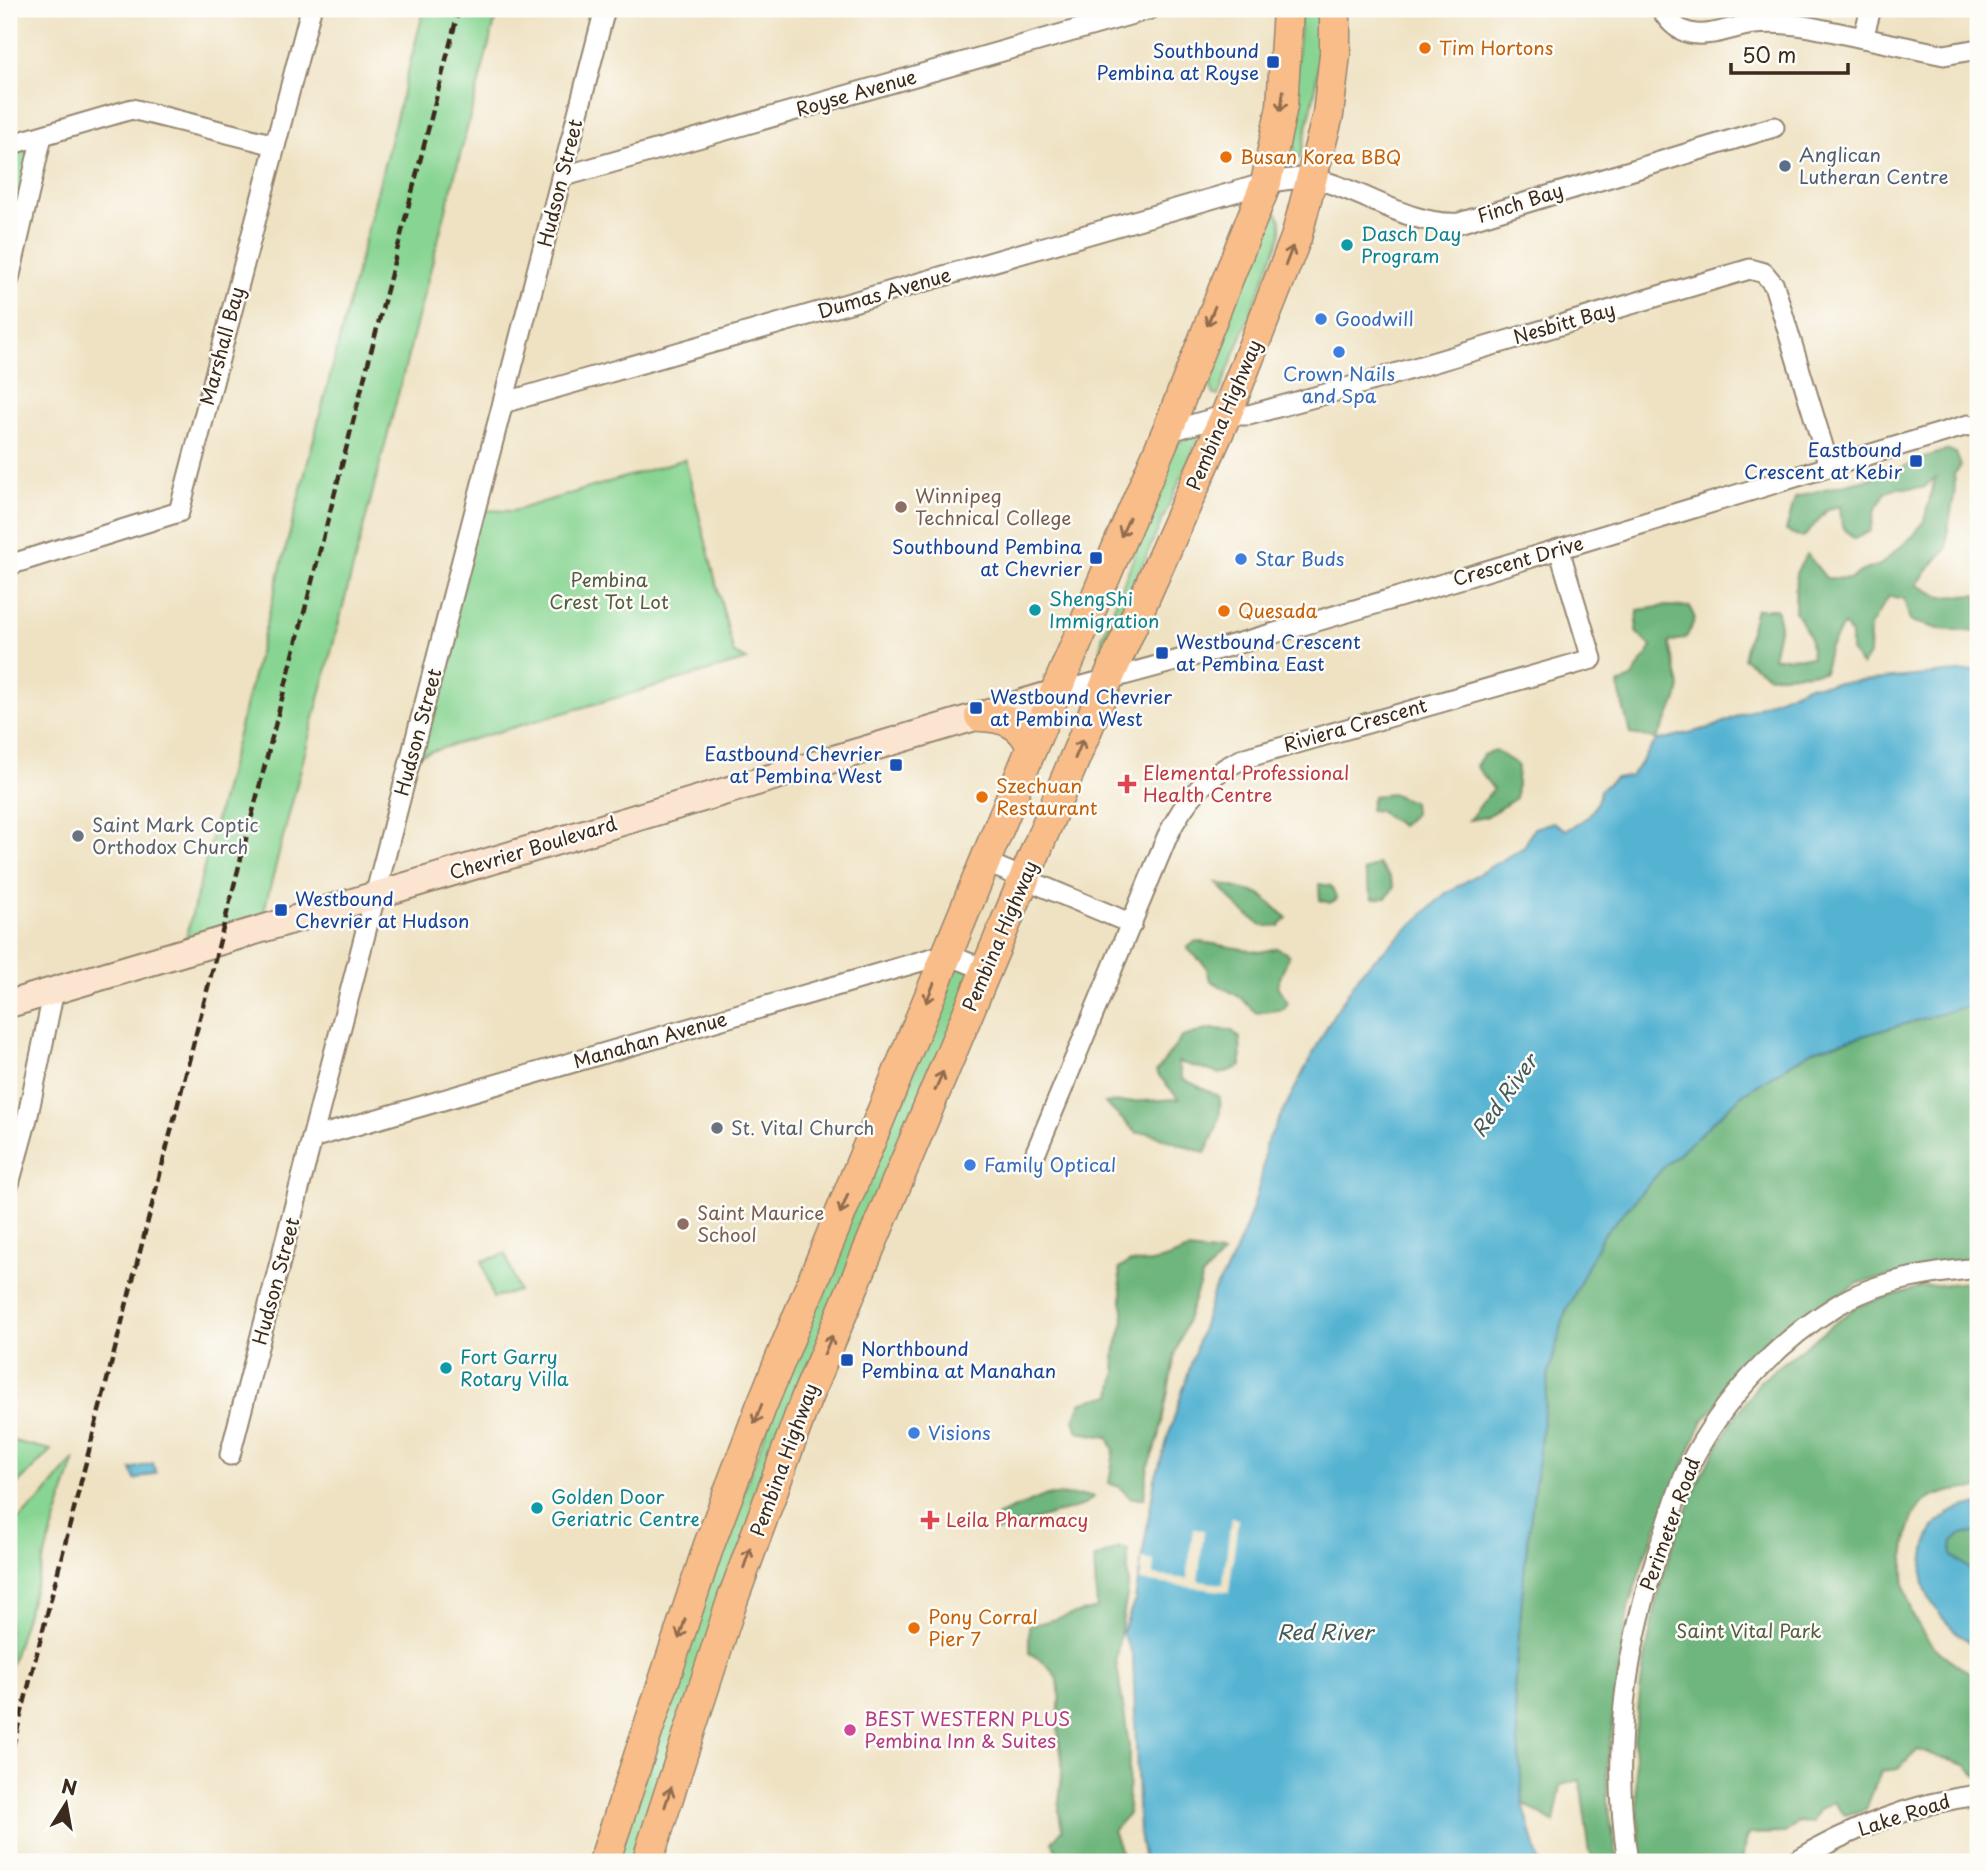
<svg xmlns="http://www.w3.org/2000/svg" width="1987" height="1871" viewBox="0 0 1987 1871" font-family="'Playpen Sans',sans-serif">
  <style>
    .green { fill: #88d593; stroke: #628058; stroke-width: 2 }
    .forest { fill: #6eb67d; stroke: #54704e; stroke-width: 2 }
    .water { fill: #54b3d2; stroke: #486e78; stroke-width: 2 }
    .pier { fill: #efe2c3 }
    .lines { fill: none; stroke-linecap: round; stroke-linejoin: round }
    .street-casing { stroke: #958670; stroke-width: 23 }
    .secondary-casing { stroke: #958670; stroke-width: 30 }
    .primary-casing { stroke: #958670; stroke-width: 33 }
    .street { stroke: #fff; stroke-width: 19 }
    .secondary { stroke: #fce5d0; stroke-width: 26 }
    .primary { stroke: #f8bd89; stroke-width: 30 }
    .rail { stroke: #3b2a1e; stroke-width: 4.5; stroke-dasharray: 10 5; stroke-linecap: butt }
    .oneway { stroke: #906c4e }
    .food-dot { fill: #e8710a; stroke: #fdfcf7; stroke-width: 2.5 }
    .transit-dot { fill: #1a4fb4; stroke: #fdfcf7; stroke-width: 2.5 }
    .service-dot { fill: #5c6f8a; stroke: #fdfcf7; stroke-width: 2.5 }
    .culture-dot { fill: #0f9aa8; stroke: #fdfcf7; stroke-width: 2.5 }
    .shop-dot { fill: #3f7fe0; stroke: #fdfcf7; stroke-width: 2.5 }
    .education-dot { fill: #8d6e63; stroke: #fdfcf7; stroke-width: 2.5 }
    .health-dot { fill: #e0444e; stroke: #fdfcf7; stroke-width: 2.5 }
    .worship-dot { fill: #6b7280; stroke: #fdfcf7; stroke-width: 2.5 }
    .hotel-dot { fill: #d1479c; stroke: #fdfcf7; stroke-width: 2.5 }
    .labels { text-anchor: middle; stroke-width: 5; stroke-linejoin: round; paint-order: stroke }
    .food-label { font-size: 19px; fill: #c56008; stroke: #fdfcf7; text-anchor: start }
    .transit-label { font-size: 19px; fill: #164399; stroke: #fdfcf7; text-anchor: end }
    .street-label { font-size: 19px; fill: #3b2a1e; stroke: #fdfcf7 }
    .service-label { font-size: 19px; fill: #4e5e75; stroke: #fdfcf7; text-anchor: start }
    .culture-label { font-size: 19px; fill: #0d838f; stroke: #fdfcf7; text-anchor: start }
    .shop-label { font-size: 19px; fill: #366cbe; stroke: #fdfcf7; text-anchor: start }
    .education-label { font-size: 19px; fill: #785e54; stroke: #fdfcf7; text-anchor: start }
    .park-label { font-size: 19px; fill: #525d41; stroke: #fdfcf7 }
    .health-label { font-size: 19px; fill: #be3a42; stroke: #fdfcf7; text-anchor: start }
    .worship-label { font-size: 19px; fill: #5b616d; stroke: #fdfcf7; text-anchor: start }
    .hotel-label { font-size: 19px; fill: #b23c85; stroke: #fdfcf7; text-anchor: start }
    .water-label { font-size: 21px; font-style: italic; fill: #445a5d; stroke: #fdfcf7 }
  </style>
  <rect width="100%" height="100%" fill="#fdfcf7"/>
  <filter id="ink" filterUnits="userSpaceOnUse"><feTurbulence type="fractalNoise" baseFrequency=".0143" numOctaves="2"/><feDisplacementMap in="SourceGraphic" scale="14" xChannelSelector="R" yChannelSelector="G"/><feConvolveMatrix kernelMatrix="1 2 1 2 8 2 1 2 1" color-interpolation-filters="sRGB"/></filter>
  <filter id="wash" filterUnits="userSpaceOnUse"><feTurbulence type="fractalNoise" baseFrequency=".00686" numOctaves="4" result="noise"/><feDisplacementMap in="SourceGraphic" scale="28" xChannelSelector="R" yChannelSelector="G"/><feGaussianBlur stdDeviation="1.57" result="paint"/><feColorMatrix in="noise" values="0 0 0 0 0 0 0 0 0 0 0 0 0 0 0 0 0 1.4 0 .05"/><feComposite in="paint" operator="in"/></filter>
  <g filter="url(#wash)">
    <rect width="100%" height="100%" fill="#efe2c3"/>
    <g class="green">
      <path d="M 424,9 L 498,9 L 259,930 L 182,953 Z"/>
      <path d="M 1301,9 L 1322,9 L 1323,13 L 1315,92 L 1300,159 L 1296,157 L 1291,135 Z"/>
      <path d="M 42,136 L 9,279 L 9,145 Z"/>
      <path d="M 1274,208 L 1281,220 L 1281,235 L 1218,396 L 1214,395 L 1205,372 L 1270,209 Z"/>
      <path d="M 1194,432 L 1200,435 L 1105,649 L 1101,648 L 1102,638 L 1133,559 L 1146,511 L 1170,449 Z"/>
      <path d="M 685,459 L 734,654 L 747,660 L 411,757 L 475,510 L 513,511 Z"/>
      <path d="M 945,954 L 986,970 L 809,1394 L 647,1862 L 604,1862 Z"/>
      <path d="M 506,1254 L 518,1291 L 493,1298 L 482,1261 Z"/>
      <path d="M 9,1440 L 51,1450 L 9,1493 Z"/>
      <path d="M 75,1458 L 9,1671 L 9,1528 L 42,1498 Z"/>
    </g>
    <g class="forest">
      <path d="M 1948,450 L 1956,453 L 1961,466 L 1954,474 C 1958,500 1945,523 1947,549 L 1933,563 L 1917,585 L 1941,597 L 1978,595 L 1978,632 L 1939,629 L 1910,621 L 1904,599 L 1889,596 L 1870,626 L 1869,655 L 1862,666 L 1851,652 L 1851,635 L 1844,624 L 1829,648 L 1824,672 L 1769,676 L 1743,658 L 1756,609 L 1776,609 L 1780,624 L 1773,658 L 1812,657 L 1809,635 L 1795,611 L 1796,573 L 1807,554 L 1826,578 L 1851,579 L 1860,572 L 1880,565 L 1914,535 L 1924,521 L 1935,478 L 1923,488 L 1897,488 L 1886,492 L 1875,510 L 1870,531 L 1854,539 L 1842,527 L 1840,506 L 1828,509 L 1803,538 L 1786,531 L 1795,498 C 1826,486 1859,483 1891,472 C 1910,465 1928,455 1948,450 Z"/>
      <path d="M 1666,606 L 1690,607 L 1695,619 L 1686,638 L 1669,642 L 1680,686 L 1677,700 L 1657,739 L 1630,734 L 1618,685 L 1632,677 L 1652,647 L 1636,632 L 1638,610 Z"/>
      <path d="M 1496,751 L 1518,765 L 1516,798 L 1486,817 L 1469,820 L 1493,789 L 1476,766 L 1483,755 Z"/>
      <path d="M 1393,794 L 1413,802 L 1414,814 L 1401,826 L 1379,811 L 1370,810 L 1373,796 Z"/>
      <path d="M 1378,864 L 1389,876 L 1394,887 L 1386,898 L 1372,899 L 1364,871 Z"/>
      <path d="M 1217,883 L 1260,894 L 1287,918 L 1279,926 L 1262,926 L 1240,909 Z"/>
      <path d="M 1319,884 L 1331,886 L 1337,899 L 1330,903 L 1320,900 Z"/>
      <path d="M 1196,941 L 1260,952 L 1277,948 L 1289,955 L 1277,986 L 1288,1002 L 1284,1009 L 1256,1013 L 1241,998 L 1210,980 L 1206,966 L 1187,948 Z"/>
      <path d="M 1978,1003 L 1978,1257 L 1859,1283 L 1806,1316 L 1766,1347 L 1703,1420 L 1645,1555 L 1628,1609 L 1608,1759 L 1607,1800 L 1618,1862 L 1597,1862 L 1590,1853 L 1580,1780 L 1561,1785 L 1554,1823 L 1523,1803 L 1514,1691 L 1525,1563 L 1549,1372 L 1565,1314 L 1601,1238 L 1663,1168 L 1743,1094 L 1813,1050 Z"/>
      <path d="M 1210,1029 L 1231,1030 L 1240,1038 L 1241,1066 L 1221,1074 L 1178,1062 L 1183,1079 L 1220,1097 C 1222,1118 1215,1134 1205,1153 L 1149,1133 L 1137,1133 L 1105,1103 L 1179,1099 L 1156,1072 L 1182,1037 Z"/>
      <path d="M 1188,1250 L 1223,1254 L 1202,1277 L 1175,1355 L 1159,1438 L 1148,1466 L 1144,1498 L 1131,1498 L 1119,1487 L 1109,1483 L 1114,1451 L 1108,1437 L 1078,1432 L 1074,1420 L 1082,1402 L 1112,1395 L 1116,1372 L 1114,1356 L 1124,1321 L 1119,1269 L 1129,1262 C 1152,1265 1167,1259 1188,1250 Z"/>
      <path d="M 1978,1281 L 1978,1488 C 1960,1490 1942,1491 1926,1501 C 1914,1508 1908,1529 1906,1543 C 1898,1591 1912,1636 1955,1663 C 1962,1668 1970,1674 1978,1676 L 1978,1777 L 1968,1766 L 1918,1750 L 1898,1769 L 1881,1771 L 1866,1809 L 1845,1815 L 1833,1802 L 1819,1810 L 1812,1823 L 1798,1822 L 1785,1833 L 1750,1834 L 1745,1841 L 1742,1862 L 1644,1862 L 1640,1850 L 1634,1742 L 1643,1669 L 1656,1603 L 1671,1549 L 1701,1476 L 1732,1421 L 1761,1380 L 1857,1306 L 1920,1287 Z"/>
      <path d="M 1047,1495 L 1094,1496 L 1084,1505 L 997,1531 L 992,1526 L 998,1515 Z"/>
      <path d="M 1978,1532 L 1978,1576 L 1951,1555 L 1953,1541 L 1961,1535 Z"/>
      <path d="M 1119,1548 L 1128,1550 L 1128,1589 L 1116,1658 L 1129,1746 L 1128,1814 L 1113,1831 L 1125,1862 L 1068,1862 L 1061,1858 L 1052,1842 L 1063,1829 C 1054,1808 1063,1787 1062,1764 C 1062,1751 1058,1739 1058,1726 C 1059,1689 1067,1673 1029,1653 L 1029,1626 L 1097,1608 L 1094,1559 Z"/>
    </g>
    <g class="water">
      <path d="M 1978,670 L 1978,1003 L 1813,1050 L 1743,1094 L 1663,1168 L 1601,1238 L 1565,1314 L 1549,1372 L 1525,1563 L 1514,1691 L 1523,1803 L 1539,1862 L 1144,1862 L 1139,1833 L 1133,1655 L 1122,1633 L 1135,1600 L 1155,1479 L 1214,1290 C 1237,1259 1265,1184 1265,1146 L 1332,1017 L 1363,970 L 1446,893 L 1524,847 L 1534,828 L 1553,822 L 1566,830 C 1585,821 1597,812 1600,790 L 1615,778 L 1631,776 L 1656,741 L 1713,727 L 1806,686 Z"/>
      <path d="M 153,1463 L 156,1473 L 135,1480 L 131,1469 Z"/>
      <path d="M 1978,1505 L 1978,1532 L 1961,1535 L 1953,1541 L 1951,1555 L 1978,1576 L 1978,1649 C 1956,1634 1934,1614 1925,1588 C 1921,1575 1923,1563 1925,1550 C 1932,1521 1948,1508 1978,1505 Z"/>
    </g>
    <path class="pier" d="M 1231,1518 L 1238,1519 L 1229,1592 L 1140,1581 L 1142,1559 L 1154,1561 L 1153,1575 L 1187,1579 L 1193,1529 L 1204,1530 L 1198,1581 L 1223,1584 Z"/>
  </g>
  <g filter="url(#ink)">
    <g class="lines">
      <defs>
        <g id="street">
          <path d="M 1661,9 C 1668,20 1676,30 1690,33 C 1710,38 1734,26 1754,24 C 1791,20 1827,31 1863,38 L 1871,9"/>
          <path d="M 1863,38 L 1944,55 L 1978,49"/>
          <path d="M 9,145 L 132,109 L 275,145"/>
          <path d="M 561,177 L 1150,9"/>
          <path d="M 9,279 L 42,136"/>
          <path d="M 503,403 L 1266,183 C 1281,181 1300,176 1315,179 C 1364,190 1408,226 1459,223 L 1774,127"/>
          <path d="M 1167,432 L 1226,415 L 1249,415 L 1340,390 L 1750,269 L 1764,273 L 1774,285 L 1829,466"/>
          <path d="M 9,565 L 179,512 L 311,9"/>
          <path d="M 1056,693 C 1363,613 1665,515 1968,425 L 1978,428"/>
          <path d="M 985,862 L 1132,924"/>
          <path d="M 312,1138 L 946,954 L 986,970"/>
          <path d="M 1036,1152 L 1167,837 C 1185,799 1206,775 1245,758 L 1592,659 L 1559,549"/>
          <path d="M 9,1184 L 28,1115 L 54,990"/>
          <path d="M 230,1455 L 605,9"/>
          <path d="M 1628,1862 C 1610,1747 1626,1643 1664,1534 C 1672,1511 1679,1485 1690,1464 C 1722,1401 1776,1343 1836,1306 C 1878,1280 1930,1273 1978,1268"/>
          <path d="M 1794,1862 C 1849,1829 1914,1803 1978,1795"/>
        </g>
        <path id="secondary" d="M 9,1004 L 1056,693"/>
        <g id="primary">
          <path d="M 980,716 C 1005,717 1022,723 1032,747"/>
          <path d="M 604,1862 L 709,1545 L 761,1407 L 1032,747 L 1167,432 L 1266,183 L 1282,106 L 1288,9"/>
          <path d="M 647,1862 L 732,1601 L 806,1399 L 1108,679 L 1226,415 L 1296,238 L 1328,115 L 1335,54 L 1335,9"/>
        </g>
      </defs>
      <use href="#street" class="street-casing"/>
      <use href="#secondary" class="secondary-casing"/>
      <use href="#primary" class="primary-casing"/>
      <use href="#street" class="street"/>
      <use href="#secondary" class="secondary"/>
      <use href="#primary" class="primary"/>
      <path class="rail" d="M 9,1762 L 459,9"/>
    </g>
    <defs><path id="oneway-shaft" d="M-6 0H5M1.5-3L5.5 0L1.5 3" fill="none" stroke-width="1.6" stroke-linecap="round" stroke-linejoin="round" transform="scale(1.75)"/></defs>
    <g class="oneway">
      <use href="#oneway-shaft" transform="translate(1282 101) rotate(97)"/>
      <use href="#oneway-shaft" transform="translate(1289 256) rotate(-69)"/>
      <use href="#oneway-shaft" transform="translate(1211 316) rotate(112)"/>
      <use href="#oneway-shaft" transform="translate(1125 527) rotate(114)"/>
      <use href="#oneway-shaft" transform="translate(1079 749) rotate(-67)"/>
      <use href="#oneway-shaft" transform="translate(930 993) rotate(112)"/>
      <use href="#oneway-shaft" transform="translate(939 1081) rotate(-67)"/>
      <use href="#oneway-shaft" transform="translate(844 1204) rotate(112)"/>
      <use href="#oneway-shaft" transform="translate(828 1345) rotate(-67)"/>
      <use href="#oneway-shaft" transform="translate(758 1414) rotate(111)"/>
      <use href="#oneway-shaft" transform="translate(747 1558) rotate(-71)"/>
      <use href="#oneway-shaft" transform="translate(682 1629) rotate(108)"/>
      <use href="#oneway-shaft" transform="translate(668 1797) rotate(-72)"/>
    </g>
  </g>
  <g class="food-dot">
    <circle cx="1425" cy="48" r="7"/>
    <circle cx="1226" cy="157" r="7"/>
    <circle cx="1224" cy="611" r="7"/>
    <circle cx="982" cy="797" r="7"/>
    <circle cx="914" cy="1628" r="7"/>
  </g>
  <g class="transit-dot">
    <rect x="1266" y="55" width="14" height="14" rx="3.5"/>
    <rect x="1909" y="454" width="14" height="14" rx="3.5"/>
    <rect x="1089" y="551" width="14" height="14" rx="3.5"/>
    <rect x="1155" y="646" width="14" height="14" rx="3.5"/>
    <rect x="969" y="701" width="14" height="14" rx="3.5"/>
    <rect x="889" y="758" width="14" height="14" rx="3.5"/>
    <rect x="274" y="903" width="14" height="14" rx="3.5"/>
    <rect x="840" y="1353" width="14" height="14" rx="3.5"/>
  </g>
  <circle class="service-dot" cx="1785" cy="166" r="7"/>
  <g class="culture-dot">
    <circle cx="1347" cy="245" r="7"/>
    <circle cx="1035" cy="610" r="7"/>
    <circle cx="446" cy="1368" r="7"/>
    <circle cx="537" cy="1508" r="7"/>
  </g>
  <g class="shop-dot">
    <circle cx="1321" cy="319" r="7"/>
    <circle cx="1339" cy="352" r="7"/>
    <circle cx="1241" cy="559" r="7"/>
    <circle cx="970" cy="1165" r="7"/>
    <circle cx="914" cy="1433" r="7"/>
  </g>
  <g class="education-dot">
    <circle cx="901" cy="507" r="7"/>
    <circle cx="683" cy="1224" r="7"/>
  </g>
  <g class="health-dot">
    <path d="M1123.5 773.5h7v7h7v7h-7v7h-7v-7h-7v-7h7z"/>
    <path d="M926.5 1509.5h7v7h7v7h-7v7h-7v-7h-7v-7h7z"/>
  </g>
  <g class="worship-dot">
    <circle cx="78" cy="836" r="7"/>
    <circle cx="717" cy="1128" r="7"/>
  </g>
  <circle class="hotel-dot" cx="850" cy="1730" r="7"/>
  <g class="labels">
    <g class="food-label">
      <text x="1439" y="55">Tim Hortons</text>
      <text x="1240" y="164">Busan Korea BBQ</text>
      <text x="1238" y="618">Quesada</text>
      <text x="996" y="793">Szechuan<tspan x="996" dy="22">Restaurant</tspan></text>
      <text x="928" y="1624">Pony Corral<tspan x="928" dy="22">Pier 7</tspan></text>
    </g>
    <g class="transit-label">
      <text x="1259" y="58">Southbound<tspan x="1259" dy="22">Pembina at Royse</tspan></text>
      <text x="1902" y="457">Eastbound<tspan x="1902" dy="22">Crescent at Kebir</tspan></text>
      <text x="1082" y="554">Southbound Pembina<tspan x="1082" dy="22">at Chevrier</tspan></text>
      <text x="1176" y="649" text-anchor="start">Westbound Crescent<tspan x="1176" dy="22">at Pembina East</tspan></text>
      <text x="990" y="704" text-anchor="start">Westbound Chevrier<tspan x="990" dy="22">at Pembina West</tspan></text>
      <text x="882" y="761">Eastbound Chevrier<tspan x="882" dy="22">at Pembina West</tspan></text>
      <text x="295" y="906" text-anchor="start">Westbound<tspan x="295" dy="22">Chevrier at Hudson</tspan></text>
      <text x="861" y="1356" text-anchor="start">Northbound<tspan x="861" dy="22">Pembina at Manahan</tspan></text>
    </g>
    <g class="street-label">
      <text transform="translate(856 93) rotate(-16)" y="7">Royse Avenue</text>
      <text transform="translate(560 183) rotate(-76)" y="7">Hudson Street</text>
      <text transform="translate(1520 203) rotate(-18)" y="7">Finch Bay</text>
      <text transform="translate(884 293) rotate(-16)" y="7">Dumas Avenue</text>
      <text transform="translate(1564 323) rotate(-16)" y="7">Nesbitt Bay</text>
      <text transform="translate(222 346) rotate(-75)" y="7">Marshall Bay</text>
      <text transform="translate(1224 415) rotate(-67)" y="7">Pembina Highway</text>
      <text transform="translate(1518 561) rotate(-16)" y="7">Crescent Drive</text>
      <text transform="translate(1355 725) rotate(-16)" y="7">Riviera Crescent</text>
      <text transform="translate(418 732) rotate(-75)" y="7">Hudson Street</text>
      <text transform="translate(533 848) rotate(-17)" y="7">Chevrier Boulevard</text>
      <text transform="translate(1000 936) rotate(-67)" y="7">Pembina Highway</text>
      <text transform="translate(650 1040) rotate(-16)" y="7">Manahan Avenue</text>
      <text transform="translate(276 1281) rotate(-75)" y="7">Hudson Street</text>
      <text transform="translate(784 1460) rotate(-70)" y="7">Pembina Highway</text>
      <text transform="translate(1670 1524) rotate(-70)" y="7">Perimeter Road</text>
      <text transform="translate(1904 1815) rotate(-18)" y="7">Lake Road</text>
    </g>
    <g class="service-label">
      <text x="1799" y="162">Anglican<tspan x="1799" dy="22">Lutheran Centre</tspan></text>
    </g>
    <g class="culture-label">
      <text x="1361" y="241">Dasch Day<tspan x="1361" dy="22">Program</tspan></text>
      <text x="1049" y="606">ShengShi<tspan x="1049" dy="22">Immigration</tspan></text>
      <text x="460" y="1364">Fort Garry<tspan x="460" dy="22">Rotary Villa</tspan></text>
      <text x="551" y="1504">Golden Door<tspan x="551" dy="22">Geriatric Centre</tspan></text>
    </g>
    <g class="shop-label">
      <text x="1335" y="326">Goodwill</text>
      <text x="1339" y="381" text-anchor="middle">Crown Nails<tspan x="1339" dy="22">and Spa</tspan></text>
      <text x="1255" y="566">Star Buds</text>
      <text x="984" y="1172">Family Optical</text>
      <text x="928" y="1440">Visions</text>
    </g>
    <g class="education-label">
      <text x="915" y="503">Winnipeg<tspan x="915" dy="22">Technical College</tspan></text>
      <text x="697" y="1220">Saint Maurice<tspan x="697" dy="22">School</tspan></text>
    </g>
    <g class="park-label">
      <text x="609" y="587">Pembina<tspan x="609" dy="22">Crest Tot Lot</tspan></text>
      <text x="1749" y="1638">Saint Vital Park</text>
    </g>
    <g class="health-label">
      <text x="1143" y="780">Elemental Professional<tspan x="1143" dy="22">Health Centre</tspan></text>
      <text x="946" y="1527">Leila Pharmacy</text>
    </g>
    <g class="worship-label">
      <text x="92" y="832">Saint Mark Coptic<tspan x="92" dy="22">Orthodox Church</tspan></text>
      <text x="731" y="1135">St. Vital Church</text>
    </g>
    <g class="hotel-label">
      <text x="864" y="1726">BEST WESTERN PLUS<tspan x="864" dy="22">Pembina Inn &amp; Suites</tspan></text>
    </g>
    <g class="water-label">
      <text transform="translate(1505 1096) rotate(-54)" y="7">Red River</text>
      <text x="1325" y="1640">Red River</text>
    </g>
  </g>
  <rect width="1987" height="1871" fill="none" stroke="#fdfcf7" stroke-width="35"/>
  <g transform="translate(66 1804) rotate(11)" stroke="#fdfcf7" stroke-width="5" paint-order="stroke">
  <path d="M0-5L12 26L0 18L-12 26Z" fill="#3b2a1e"/>
  <text y="-10" font-size="19" font-weight="bold" text-anchor="middle" fill="#3b2a1e">N</text>
  </g>
  <path d="M1731 63v10h117v-10" fill="none" stroke="#3b2a1e" stroke-width="3.5"/>
  <text x="1742" y="63" font-size="21" fill="#3b2a1e" stroke="#fdfcf7" stroke-width="5" paint-order="stroke">50 m</text>
</svg>
